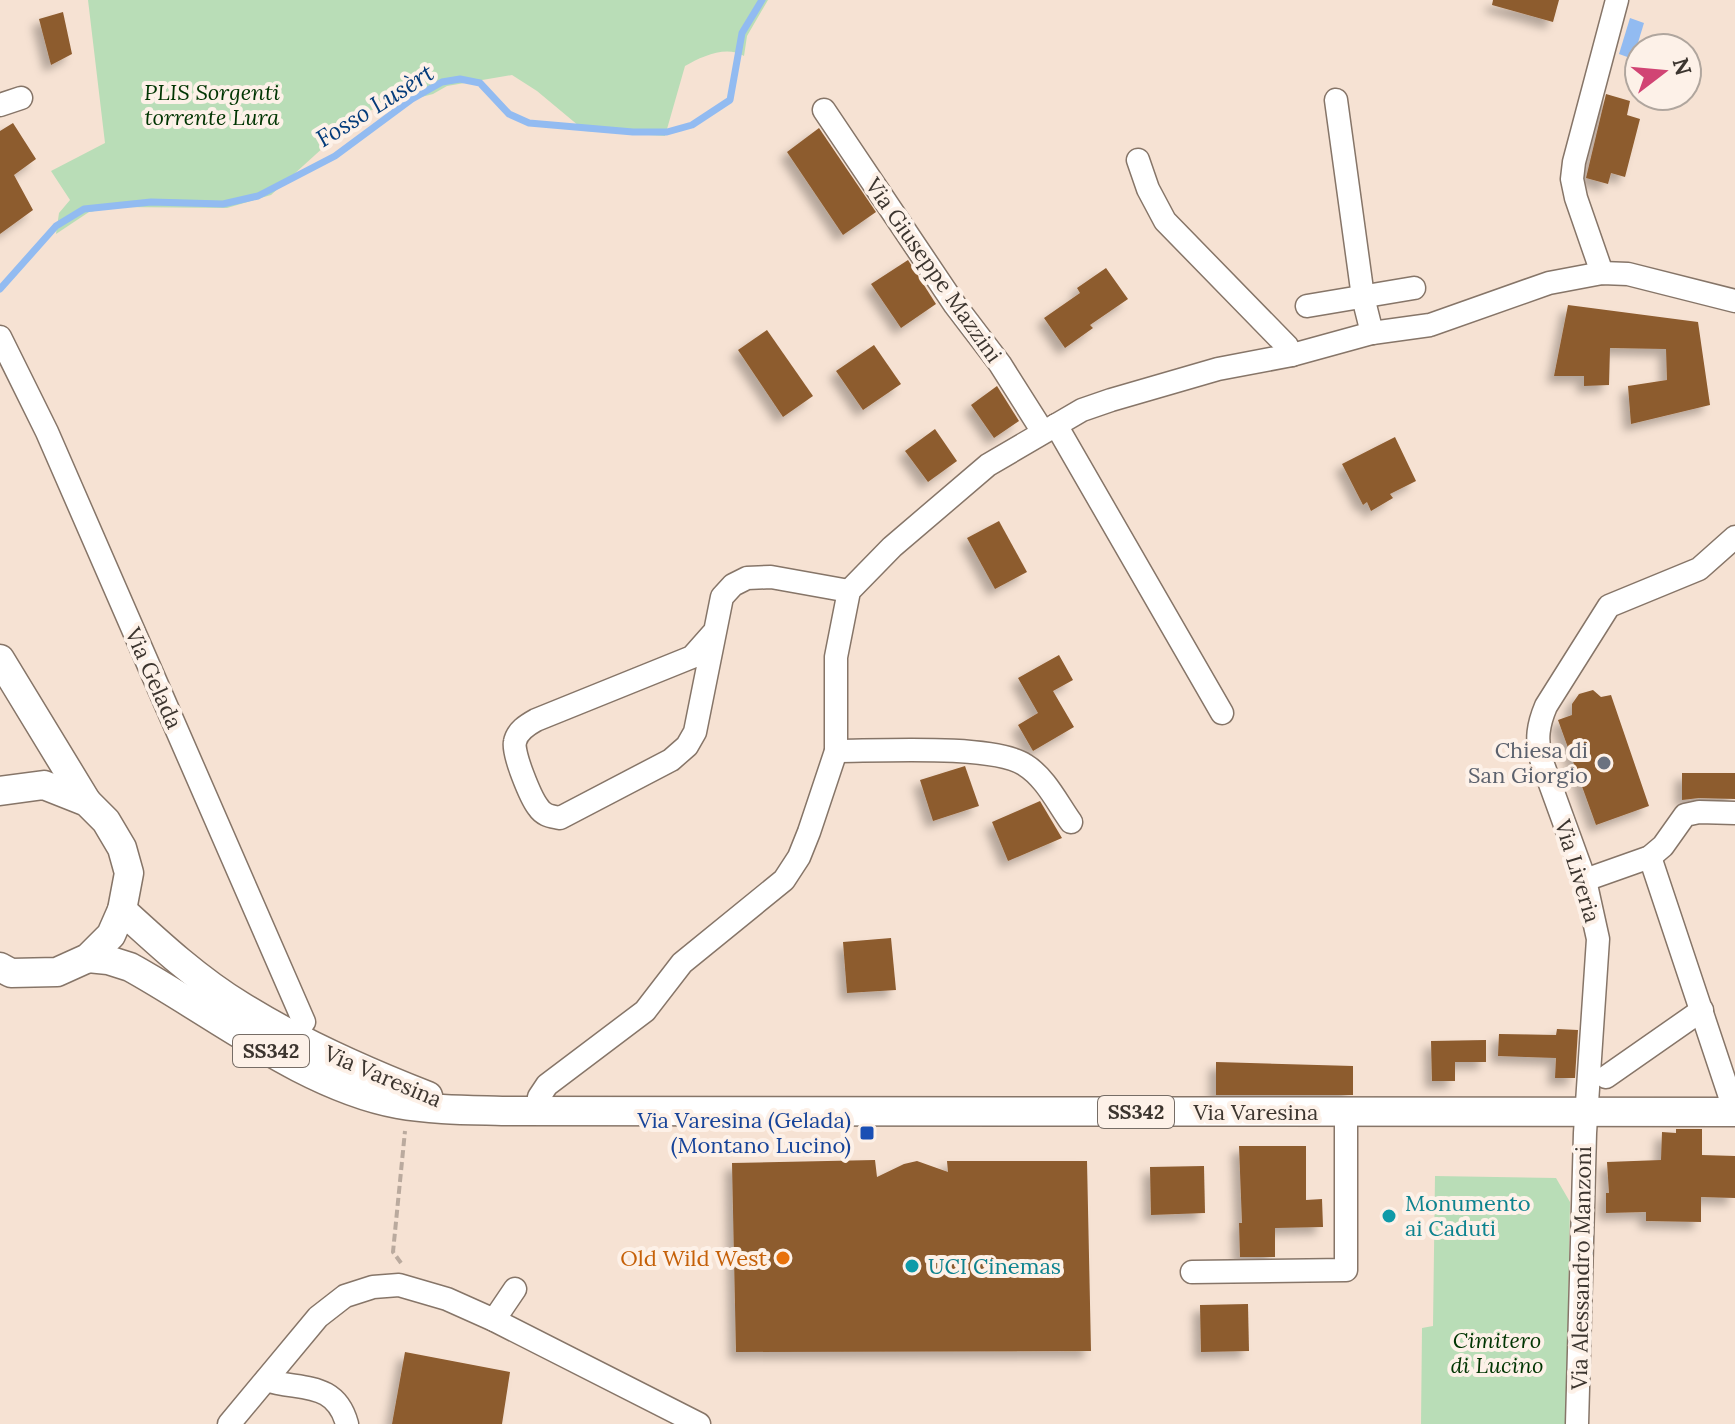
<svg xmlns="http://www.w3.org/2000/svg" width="1735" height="1424" viewBox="0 0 1735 1424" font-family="Lora,serif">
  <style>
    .green { fill: #b9ddb7 }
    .water { fill: #92bbf1 }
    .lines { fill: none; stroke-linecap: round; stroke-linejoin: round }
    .stream { stroke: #92bbf1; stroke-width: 7 }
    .building { fill: #8d5b2e; filter: url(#shadow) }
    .minor-casing { stroke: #867568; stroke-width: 25 }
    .major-casing { stroke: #867568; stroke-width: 31 }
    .path { stroke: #baaa9e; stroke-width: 4; stroke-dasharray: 8 4; stroke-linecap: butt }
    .minor { stroke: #fff; stroke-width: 22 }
    .major { stroke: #fff; stroke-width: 28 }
    .worship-dot { fill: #6b7280; stroke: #fdf1e8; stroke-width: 3 }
    .transit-dot { fill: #1a4fb4; stroke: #fdf1e8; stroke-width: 3 }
    .culture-dot { fill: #0f9aa8; stroke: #fdf1e8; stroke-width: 3 }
    .food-dot { fill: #e8710a; stroke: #fdf1e8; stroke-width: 3 }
    .labels { text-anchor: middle; stroke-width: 8; stroke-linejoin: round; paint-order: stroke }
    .shield { fill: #fdf1e8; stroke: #766d66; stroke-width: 2 }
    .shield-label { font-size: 20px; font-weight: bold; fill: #3c352f }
    .park-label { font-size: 22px; font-style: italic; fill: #003502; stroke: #fdf1e8 }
    .street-label { font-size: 22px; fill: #3c352f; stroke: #fdf1e8 }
    .worship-label { font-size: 22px; fill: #5b616d; stroke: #fdf1e8; text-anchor: end }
    .transit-label { font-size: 22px; fill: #164399; stroke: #fdf1e8; text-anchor: end }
    .culture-label { font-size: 22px; fill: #0d838f; stroke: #fdf1e8; text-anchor: start }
    .food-label { font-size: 22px; fill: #c56008; stroke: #fdf1e8; text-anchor: end }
    .water-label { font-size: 24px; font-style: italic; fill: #033b7a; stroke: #fdf1e8 }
  </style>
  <defs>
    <filter id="shadow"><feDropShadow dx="-7" dy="7" stdDeviation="4" flood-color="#0004"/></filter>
  </defs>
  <rect width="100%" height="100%" fill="#f6e2d3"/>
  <g class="green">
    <path d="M 88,0 L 768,0 L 747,36 L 744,56 C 727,45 702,56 685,66 L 665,136 L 585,131 L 537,91 L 512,75 L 447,86 L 433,94 L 372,110 L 358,116 L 271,195 L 227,208 L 118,207 L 89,212 L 56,234 L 59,213 L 70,200 L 51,171 L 105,143 Z"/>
    <path d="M 1435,1176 L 1556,1178 L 1570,1202 L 1566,1424 L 1421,1424 L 1422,1328 L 1433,1326 Z"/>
  </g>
  <path class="water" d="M 1630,18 L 1644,23 L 1633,59 L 1619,54 Z"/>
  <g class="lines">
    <path class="stream" d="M 0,289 L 56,226 L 84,209 L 151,202 L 223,204 L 258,196 L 335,156 L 412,99 L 442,82 L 460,79 L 480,83 L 509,114 L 529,123 L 633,132 L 667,132 L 692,125 L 730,100 L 742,33 L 762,0"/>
  </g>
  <g class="building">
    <path d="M 1493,0 L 1559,0 L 1553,22 L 1492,5 Z"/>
    <path d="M 63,12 L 72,54 L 51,65 L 39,19 Z"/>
    <path d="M 1606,94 L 1630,101 L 1627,115 L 1640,119 L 1625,177 L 1611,173 L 1608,184 L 1586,178 Z"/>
    <path d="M 13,123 L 36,159 L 14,175 L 33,210 L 0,234 L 0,131 Z"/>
    <path d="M 819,128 L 876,212 L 843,235 L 787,152 Z"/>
    <path d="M 908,260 L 936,304 L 901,328 L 871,284 Z"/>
    <path d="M 1106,268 L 1128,299 L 1090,325 L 1093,328 L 1065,348 L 1044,318 L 1080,293 L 1077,288 Z"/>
    <path d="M 1568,305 L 1698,322 L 1710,405 L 1631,424 L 1628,386 L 1667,380 L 1666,349 L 1610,348 L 1609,385 L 1584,386 L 1584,376 L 1554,376 Z"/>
    <path d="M 767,330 L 813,396 L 783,417 L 738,350 Z"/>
    <path d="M 874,345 L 901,384 L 863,410 L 836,371 Z"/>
    <path d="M 997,386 L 1019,421 L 994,438 L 971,405 Z"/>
    <path d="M 935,429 L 957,461 L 928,482 L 905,451 Z"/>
    <path d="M 1395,437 L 1416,481 L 1390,494 L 1393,498 L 1371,511 L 1367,502 L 1363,505 L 1342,464 Z"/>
    <path d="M 999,521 L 1027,572 L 995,589 L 967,538 Z"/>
    <path d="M 1059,655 L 1073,680 L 1053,691 L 1074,727 L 1033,751 L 1018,725 L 1038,713 L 1018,678 Z"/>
    <path d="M 1593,690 L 1601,697 L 1611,695 L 1649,806 L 1596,825 L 1558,720 L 1572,715 L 1572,704 L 1579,694 Z"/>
    <path d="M 965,766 L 979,806 L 933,821 L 920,780 Z"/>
    <path d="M 1682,773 L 1735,773 L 1735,799 L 1699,798 L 1682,800 Z"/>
    <path d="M 1040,801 L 1062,838 L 1008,861 L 992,822 Z"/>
    <path d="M 891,938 L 896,990 L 847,993 L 843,942 Z"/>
    <path d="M 1557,1029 L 1578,1030 L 1575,1078 L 1555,1078 L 1556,1058 L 1498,1056 L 1499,1034 L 1556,1035 Z"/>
    <path d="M 1486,1040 L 1486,1062 L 1455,1062 L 1455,1081 L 1432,1081 L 1431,1041 Z"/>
    <path d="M 1216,1062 L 1353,1066 L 1353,1095 L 1216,1095 Z"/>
    <path d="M 1676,1129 L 1702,1129 L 1702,1155 L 1735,1156 L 1735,1198 L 1701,1197 L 1701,1222 L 1646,1221 L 1646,1212 L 1606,1213 L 1606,1193 L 1609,1193 L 1607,1162 L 1661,1160 L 1662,1132 L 1676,1133 Z"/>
    <path d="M 1239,1146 L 1306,1146 L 1306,1200 L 1322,1199 L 1323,1227 L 1275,1228 L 1275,1257 L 1240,1257 L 1239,1223 L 1242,1223 Z"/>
    <path d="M 875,1160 L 877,1177 L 904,1164 L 917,1161 L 948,1172 L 947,1161 L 1087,1161 L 1091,1351 L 736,1352 L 732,1163 Z"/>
    <path d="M 1204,1166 L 1205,1213 L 1151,1215 L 1150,1167 Z"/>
    <path d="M 1248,1304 L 1249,1351 L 1201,1352 L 1200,1305 Z"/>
    <path d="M 405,1352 L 510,1372 L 502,1424 L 392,1424 Z"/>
  </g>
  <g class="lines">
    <defs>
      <g id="minor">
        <path d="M 1336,100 L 1363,297 L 1372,333"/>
        <path d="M 0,105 L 21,98"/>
        <path d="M 824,110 L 955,305 L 1000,364 L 1043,432"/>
        <path d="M 1138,160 L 1148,189 L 1165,221 L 1287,346 L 1292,355"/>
        <path d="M 1602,273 L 1576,198 L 1572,179 L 1574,162 L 1617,0"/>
        <path d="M 1307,306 L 1414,288"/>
        <path d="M 0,337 L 47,432 L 304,1022"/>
        <path d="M 1056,425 L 1222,713"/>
        <path d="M 715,631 L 692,657 L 536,720 C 527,725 517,731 515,742 C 512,753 531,798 538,807 C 544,816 551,816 560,818 L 671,760 L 687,746 L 695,732 L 722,597 L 733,585 L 747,578 L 771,577 L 849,591"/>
        <path d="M 836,751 C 877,751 994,744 1025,765 C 1045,777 1058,804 1071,822"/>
        <path d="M 1650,857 L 1735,1112"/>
        <path d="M 1585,880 L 1650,857 L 1663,846 L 1685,815 L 1699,812 L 1735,813"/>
        <path d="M 1606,1077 L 1702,1010"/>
        <path d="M 537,1111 L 539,1097 L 547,1085 L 645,1011 L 682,963 L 784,880 L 799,857 L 809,832 L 836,751 L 836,657 L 849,591 L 892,547 L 988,465 L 1082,410 L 1111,400 L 1218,369 L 1292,355 L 1372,333 L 1430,325 L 1549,283 L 1602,273 L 1628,274 L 1735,301"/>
        <path d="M 1192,1272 L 1346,1270 L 1346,1112"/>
        <path d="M 494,1320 L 515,1289"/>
        <path d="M 266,1380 C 300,1391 335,1380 347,1424"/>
        <path d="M 229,1424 L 318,1317 L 345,1296 L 373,1287 L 399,1285 L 447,1299 L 494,1320 L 699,1424"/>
        <path d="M 1577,1424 L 1585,1133 L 1598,939 L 1585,880 L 1541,759 C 1536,739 1538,725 1546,706 L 1609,606 L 1699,569 L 1735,537"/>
      </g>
      <g id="major">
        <path d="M 0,659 L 87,802"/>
        <path d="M 0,791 L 44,785 L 87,802 L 106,821 L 122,848 L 129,873 L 122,910 L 111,935 L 88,958 L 57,972 L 11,973 L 0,967"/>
        <path d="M 122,910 C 159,944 198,980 241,1006 C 300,1043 364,1071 428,1096"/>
        <path d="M 88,958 L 108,960 L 130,967 C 212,1012 305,1087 398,1104 C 432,1110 468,1110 502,1111 L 1735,1112"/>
      </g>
    </defs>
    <use href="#minor" class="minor-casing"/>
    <use href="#major" class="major-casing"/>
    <path class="path" d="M 401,1263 L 393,1252 L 405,1131"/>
    <use href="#minor" class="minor"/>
    <use href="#major" class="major"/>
  </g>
  <circle class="worship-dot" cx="1604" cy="763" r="8"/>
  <rect class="transit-dot" x="859" y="1125" width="16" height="16" rx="4"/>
  <g class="culture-dot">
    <circle cx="1389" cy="1216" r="8"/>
    <circle cx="912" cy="1266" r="8"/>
  </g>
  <circle class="food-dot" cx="783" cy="1258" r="8"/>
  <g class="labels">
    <g class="shield">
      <rect x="233" y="1035" width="76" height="32" rx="6"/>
      <rect x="1098" y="1096" width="76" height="32" rx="6"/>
    </g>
    <g class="shield-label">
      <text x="271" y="1058">SS342</text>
      <text x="1136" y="1119">SS342</text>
    </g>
    <g class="park-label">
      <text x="212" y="100">PLIS Sorgenti<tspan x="212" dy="25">torrente Lura</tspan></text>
      <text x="1497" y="1348">Cimitero<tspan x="1497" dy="25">di Lucino</tspan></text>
    </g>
    <g class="street-label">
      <text transform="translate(934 270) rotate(55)" y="8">Via Giuseppe Mazzini</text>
      <text transform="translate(154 678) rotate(66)" y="8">Via Gelada</text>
      <text transform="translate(1578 871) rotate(73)" y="8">Via Liveria</text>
      <text transform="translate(383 1076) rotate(23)" y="8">Via Varesina</text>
      <text x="1256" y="1120">Via Varesina</text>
      <text transform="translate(1581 1268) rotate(-89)" y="8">Via Alessandro Manzoni</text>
    </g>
    <g class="worship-label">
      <text x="1588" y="758">Chiesa di<tspan x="1588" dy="25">San Giorgio</tspan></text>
    </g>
    <g class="transit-label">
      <text x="851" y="1128">Via Varesina (Gelada)<tspan x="851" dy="25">(Montano Lucino)</tspan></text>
    </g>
    <g class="culture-label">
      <text x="1405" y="1211">Monumento<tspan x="1405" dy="25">ai Caduti</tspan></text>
      <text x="928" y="1274">UCI Cinemas</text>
    </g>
    <g class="food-label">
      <text x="767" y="1266">Old Wild West</text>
    </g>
    <g class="water-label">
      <text transform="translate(375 106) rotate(-32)" y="8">Fosso Lusèrt</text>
    </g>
  </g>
  <g transform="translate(1663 72) rotate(74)"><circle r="38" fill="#fdf1e8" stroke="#b0a69e" stroke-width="2"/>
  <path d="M0-6L14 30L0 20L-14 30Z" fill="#d14474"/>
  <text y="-12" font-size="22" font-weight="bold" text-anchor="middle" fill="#3c352f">N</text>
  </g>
</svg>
